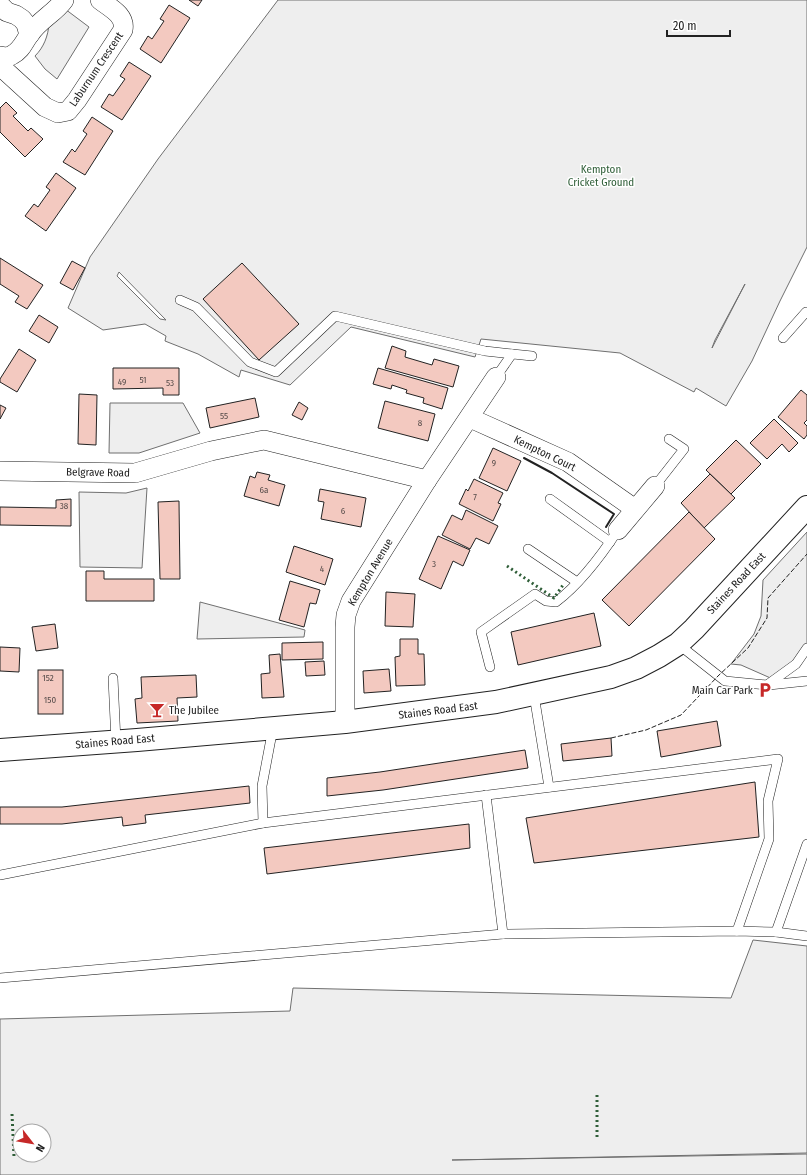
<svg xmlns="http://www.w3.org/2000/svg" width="807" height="1175" viewBox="0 0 807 1175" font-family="'Fira Sans Condensed',sans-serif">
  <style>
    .green { fill: #eee; stroke: #6f6f6f; fill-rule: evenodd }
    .building { fill: #f3c9c0; stroke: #222 }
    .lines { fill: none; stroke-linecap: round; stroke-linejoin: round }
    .lane-casing { stroke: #222; stroke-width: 10 }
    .street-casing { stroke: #222; stroke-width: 20 }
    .highway-casing { stroke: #222; stroke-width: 24 }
    .lane { stroke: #fff; stroke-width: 9 }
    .street { stroke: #fff; stroke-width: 19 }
    .highway { stroke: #fff; stroke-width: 22 }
    .hedge { stroke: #2f5e38; stroke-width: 3; stroke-dasharray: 2 3; stroke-linecap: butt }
    .fence { stroke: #222; stroke-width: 1; stroke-dasharray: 5 2; stroke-linecap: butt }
    .wall { stroke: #222; stroke-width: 2 }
    .labels { text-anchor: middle; stroke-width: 3; stroke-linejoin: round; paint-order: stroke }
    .number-label { font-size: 9px; fill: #564c4a }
    .street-label { font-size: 11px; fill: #222; stroke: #fff }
    .park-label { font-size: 11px; fill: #2f5e38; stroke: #fff }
    .poi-label { font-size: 11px; fill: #222; stroke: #fff; text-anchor: end }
  </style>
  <rect width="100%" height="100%" fill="#fff"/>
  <g class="green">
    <path d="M 278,0 L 807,0 L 807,247 L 780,301 L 752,361 L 726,406 L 696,388 L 694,392 L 620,353 L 481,339 L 475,357 L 351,327 L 290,385 L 241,370 L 239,377 L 198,354 L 165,341 L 166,336 L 145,324 L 103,330 L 68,308 L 90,257 L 158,159 ZM 119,272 L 166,320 L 160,319 L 117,276 ZM 745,284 L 712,348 L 715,340 Z"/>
    <path d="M 65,9 L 89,27 L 57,79 L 45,69 L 35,56 C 44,47 48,36 49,24 Z"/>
    <path d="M 110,403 L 183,403 L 200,433 L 139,453 L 109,453 Z"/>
    <path d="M 147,488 L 142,568 L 80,567 L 79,492 L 126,493 Z"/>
    <path d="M 807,532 L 807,648 L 775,680 L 741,665 L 731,664 L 754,634 L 761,616 L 763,580 Z"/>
    <path d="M 200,602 L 305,630 L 304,637 L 197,639 Z"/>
    <path d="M 753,940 L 807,946 L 807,1153 L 452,1160 L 807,1154 L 807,1175 L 0,1175 L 0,1019 L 290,1011 L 293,988 L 731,998 ZM 20,1131 L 44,1131 L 44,1155 L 20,1155 Z"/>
  </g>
  <g class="building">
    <path d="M 189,0 L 202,0 L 198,6 Z"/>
    <path d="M 169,5 L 190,18 L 161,63 L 140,49 L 148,36 L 152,39 L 164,21 L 160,19 Z"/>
    <path d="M 129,62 L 151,76 L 122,120 L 101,107 L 109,94 L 113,96 L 125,79 L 120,76 Z"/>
    <path d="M 6,102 L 17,113 L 13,116 L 28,131 L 31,128 L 43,139 L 25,157 L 0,132 L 0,108 Z"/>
    <path d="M 92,117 L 113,131 L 85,175 L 63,162 L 72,149 L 75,152 L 87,134 L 83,131 Z"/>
    <path d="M 56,173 L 76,188 L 46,231 L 25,216 L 34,204 L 38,207 L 50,190 L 46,187 Z"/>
    <path d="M 0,258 L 43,285 L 27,309 L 15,302 L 19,296 L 0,284 Z"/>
    <path d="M 72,261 L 85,268 L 73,290 L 60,283 Z"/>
    <path d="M 242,263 L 299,324 L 259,360 L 203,299 Z"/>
    <path d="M 39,315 L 58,327 L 49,343 L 29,331 Z"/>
    <path d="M 392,346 L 406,351 L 405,357 L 432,365 L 434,359 L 459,366 L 453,387 L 385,368 Z"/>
    <path d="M 19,349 L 36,360 L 17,392 L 0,382 L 0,379 Z"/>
    <path d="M 113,368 L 179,368 L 179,395 L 163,395 L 163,388 L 113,389 Z"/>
    <path d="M 378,368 L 448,388 L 442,409 L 423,403 L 424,398 L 406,393 L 407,390 L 392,385 L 391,389 L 373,384 Z"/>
    <path d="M 801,390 L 807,395 L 807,420 L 804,423 L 807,426 L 807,435 L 804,439 L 778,417 Z"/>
    <path d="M 79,394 L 97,395 L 96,445 L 78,444 Z"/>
    <path d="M 255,398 L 259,417 L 210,428 L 206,408 Z"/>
    <path d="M 385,401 L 435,414 L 428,441 L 378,428 Z"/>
    <path d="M 299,402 L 308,408 L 302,420 L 292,415 Z"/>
    <path d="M 0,405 L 6,408 L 0,419 Z"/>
    <path d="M 774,419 L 798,443 L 789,452 L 782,444 L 767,459 L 750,443 Z"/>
    <path d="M 736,440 L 761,464 L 731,494 L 706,470 Z"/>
    <path d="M 493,448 L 521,461 L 507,491 L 479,478 Z"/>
    <path d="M 257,472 L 270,475 L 268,480 L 285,485 L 279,506 L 244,496 L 250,476 L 255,478 Z"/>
    <path d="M 710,474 L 735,498 L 704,528 L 681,503 Z"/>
    <path d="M 474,479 L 503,493 L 498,503 L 501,504 L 493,521 L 459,504 L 466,489 L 468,491 Z"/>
    <path d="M 320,489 L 366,498 L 361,527 L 321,519 L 324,502 L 318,501 Z"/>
    <path d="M 71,499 L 71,526 L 0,525 L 0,507 L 56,508 L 56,500 Z"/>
    <path d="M 179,501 L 180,579 L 160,579 L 158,502 Z"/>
    <path d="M 466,510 L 498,526 L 489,544 L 476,538 L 470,549 L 442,535 L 452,515 L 462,520 Z"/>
    <path d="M 689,512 L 715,539 L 629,626 L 602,600 Z"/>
    <path d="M 438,536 L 470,550 L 463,566 L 453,561 L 441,589 L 419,579 Z"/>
    <path d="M 294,546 L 333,559 L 325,585 L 286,572 Z"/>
    <path d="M 86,571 L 104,571 L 104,579 L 154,579 L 154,601 L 86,601 Z"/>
    <path d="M 290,581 L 320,590 L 316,604 L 310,603 L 304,627 L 279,620 Z"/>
    <path d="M 386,592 L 415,594 L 413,627 L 385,626 Z"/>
    <path d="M 594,613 L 601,646 L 518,665 L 511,632 Z"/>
    <path d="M 55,624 L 58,648 L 36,651 L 32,627 Z"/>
    <path d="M 400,639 L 418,639 L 418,654 L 424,654 L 425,685 L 396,686 L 395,657 L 400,656 Z"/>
    <path d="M 323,642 L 323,659 L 282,660 L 282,643 Z"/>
    <path d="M 0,647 L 20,648 L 19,672 L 0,671 Z"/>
    <path d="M 280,654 L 284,697 L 262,698 L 261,674 L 270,673 L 269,655 Z"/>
    <path d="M 324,661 L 325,675 L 306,676 L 305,662 Z"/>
    <path d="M 389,669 L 391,691 L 364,693 L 363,671 Z"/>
    <rect x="38" y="670" width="25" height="44"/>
    <path d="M 196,675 L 197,697 L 177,698 L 178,721 L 137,723 L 135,699 L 142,698 L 141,677 Z"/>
    <path d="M 717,721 L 721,746 L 661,757 L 657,731 Z"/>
    <path d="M 611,738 L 612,756 L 563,761 L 561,744 Z"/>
    <path d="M 525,750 L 528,768 L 383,790 L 327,796 L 327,778 L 380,772 Z"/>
    <path d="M 755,782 L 759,837 L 534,863 L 526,818 Z"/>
    <path d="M 249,786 L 250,803 L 145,815 L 146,823 L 123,826 L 122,817 L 62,824 L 0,824 L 0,807 L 62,807 Z"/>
    <path d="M 469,824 L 470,848 L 267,874 L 264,848 Z"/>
  </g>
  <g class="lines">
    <defs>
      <g id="lane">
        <path d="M 180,300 L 196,307 L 250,362 L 276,372 L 335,316 L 485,351 L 532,356"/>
        <path d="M 783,338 L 806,312 L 807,313"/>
        <path d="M 496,377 L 512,354"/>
        <path d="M 655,486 L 684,449 L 669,439"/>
        <path d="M 550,499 L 610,542"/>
        <path d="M 528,549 L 577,582"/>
        <path d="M 678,644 L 725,681 L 767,685 L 796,664 L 807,648"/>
        <path d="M 490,667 L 481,632 L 535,594 L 546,601 L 556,602 C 581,583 601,556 618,530"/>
        <path d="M 113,678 L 116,742"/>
        <path d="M 769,685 L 807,681"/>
        <path d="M 534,695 L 549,787"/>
        <path d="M 486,795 L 503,934"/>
        <path d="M 263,823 L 262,786 L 273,728"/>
        <path d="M 0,875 L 263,823 L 778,759 L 768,801 L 769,839 L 737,931"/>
        <path d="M 776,932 L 807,936"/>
        <path d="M 0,978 L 503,934 L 737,931 L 776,932 L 807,844"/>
      </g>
      <g id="street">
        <path d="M 0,5 L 7,12 L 16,15 L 22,19 L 26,24 L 29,35"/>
        <path d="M 0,56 C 4,57 9,57 12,55 C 22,50 24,41 30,34 C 39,20 55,13 64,0"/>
        <path d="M 0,66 L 45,107 L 58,113 L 68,111 L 77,100 L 123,30 C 126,15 110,8 100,0"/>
        <path d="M 470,418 L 568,462 L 635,509"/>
        <path d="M 0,471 L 135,473 L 211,451 L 264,440 L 427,480"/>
        <path d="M 618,530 L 655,486"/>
        <path d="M 345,722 L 345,627 L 346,615 L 351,601 L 427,480 L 496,377"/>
      </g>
      <path id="highway" d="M 0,750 L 137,740 L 345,722 L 496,702 L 611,677 L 636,668 L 659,656 L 678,644 L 694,629 L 807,507"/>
    </defs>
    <use href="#lane" class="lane-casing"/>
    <use href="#street" class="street-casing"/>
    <use href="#highway" class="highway-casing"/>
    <use href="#lane" class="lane"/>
    <use href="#street" class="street"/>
    <use href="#highway" class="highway"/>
    <g class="hedge">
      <path d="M 507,566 L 554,598 L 563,585"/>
      <path d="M 597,1095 L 597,1140"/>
      <path d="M 12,1114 L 14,1157"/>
    </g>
    <path class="fence" d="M 611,738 L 646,730 L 681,715 L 718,676 L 748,648 L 767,618 L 768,598 L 807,554"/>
    <path class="wall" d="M 524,458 L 552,473 L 614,514 L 606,527"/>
  </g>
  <defs>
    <symbol id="parking-bare" viewBox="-9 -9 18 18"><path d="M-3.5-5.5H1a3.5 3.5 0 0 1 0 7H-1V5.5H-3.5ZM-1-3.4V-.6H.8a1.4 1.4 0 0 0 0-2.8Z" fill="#c62828" stroke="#fff" stroke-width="2.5" paint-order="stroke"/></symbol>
    <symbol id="bar-bare" viewBox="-9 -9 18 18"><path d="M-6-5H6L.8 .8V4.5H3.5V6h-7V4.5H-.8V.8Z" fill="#c62828" stroke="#fff" stroke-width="2.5" paint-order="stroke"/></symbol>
  </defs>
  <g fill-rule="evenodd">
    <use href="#parking-bare" x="754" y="679" width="22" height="22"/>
    <use href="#bar-bare" x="146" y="699" width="22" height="22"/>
  </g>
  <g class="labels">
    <g class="number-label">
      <text x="143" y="383">51</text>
      <text x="122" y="385">49</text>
      <text x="170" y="386">53</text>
      <text x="224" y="419">55</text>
      <text x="420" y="426">8</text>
      <text x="494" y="466">9</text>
      <text x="264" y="493">6a</text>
      <text x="475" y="500">7</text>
      <text x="64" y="509">38</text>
      <text x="343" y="514">6</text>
      <text x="434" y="567">3</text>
      <text x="322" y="572">4</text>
      <text x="48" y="681">152</text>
      <text x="50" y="703">150</text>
    </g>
    <g class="street-label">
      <text transform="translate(96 69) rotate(-56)" y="4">Laburnum Crescent</text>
      <text transform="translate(545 453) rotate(26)" y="4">Kempton Court</text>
      <text transform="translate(98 472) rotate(1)" y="4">Belgrave Road</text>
      <text transform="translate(370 572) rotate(-59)" y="4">Kempton Avenue</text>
      <text transform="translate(736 583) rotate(-47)" y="4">Staines Road East</text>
      <text transform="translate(438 710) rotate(-7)" y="4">Staines Road East</text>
      <text transform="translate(115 741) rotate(-5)" y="4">Staines Road East</text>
    </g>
    <g class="park-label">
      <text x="601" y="173">Kempton<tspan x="601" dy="13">Cricket Ground</tspan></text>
    </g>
    <g class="poi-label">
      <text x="753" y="694">Main Car Park</text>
      <text x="169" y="714" text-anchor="start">The Jubilee</text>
    </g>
  </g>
  <g transform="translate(32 1143) rotate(121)"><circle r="19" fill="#ffffff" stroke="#a7a7a7"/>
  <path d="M0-3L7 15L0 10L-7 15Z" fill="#c62828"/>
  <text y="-6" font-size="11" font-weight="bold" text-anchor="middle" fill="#222222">N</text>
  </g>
  <path d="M667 30v6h63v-6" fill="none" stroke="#222222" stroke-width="2"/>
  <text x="673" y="30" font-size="12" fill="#222222" stroke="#ffffff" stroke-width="3" paint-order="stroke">20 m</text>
</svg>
